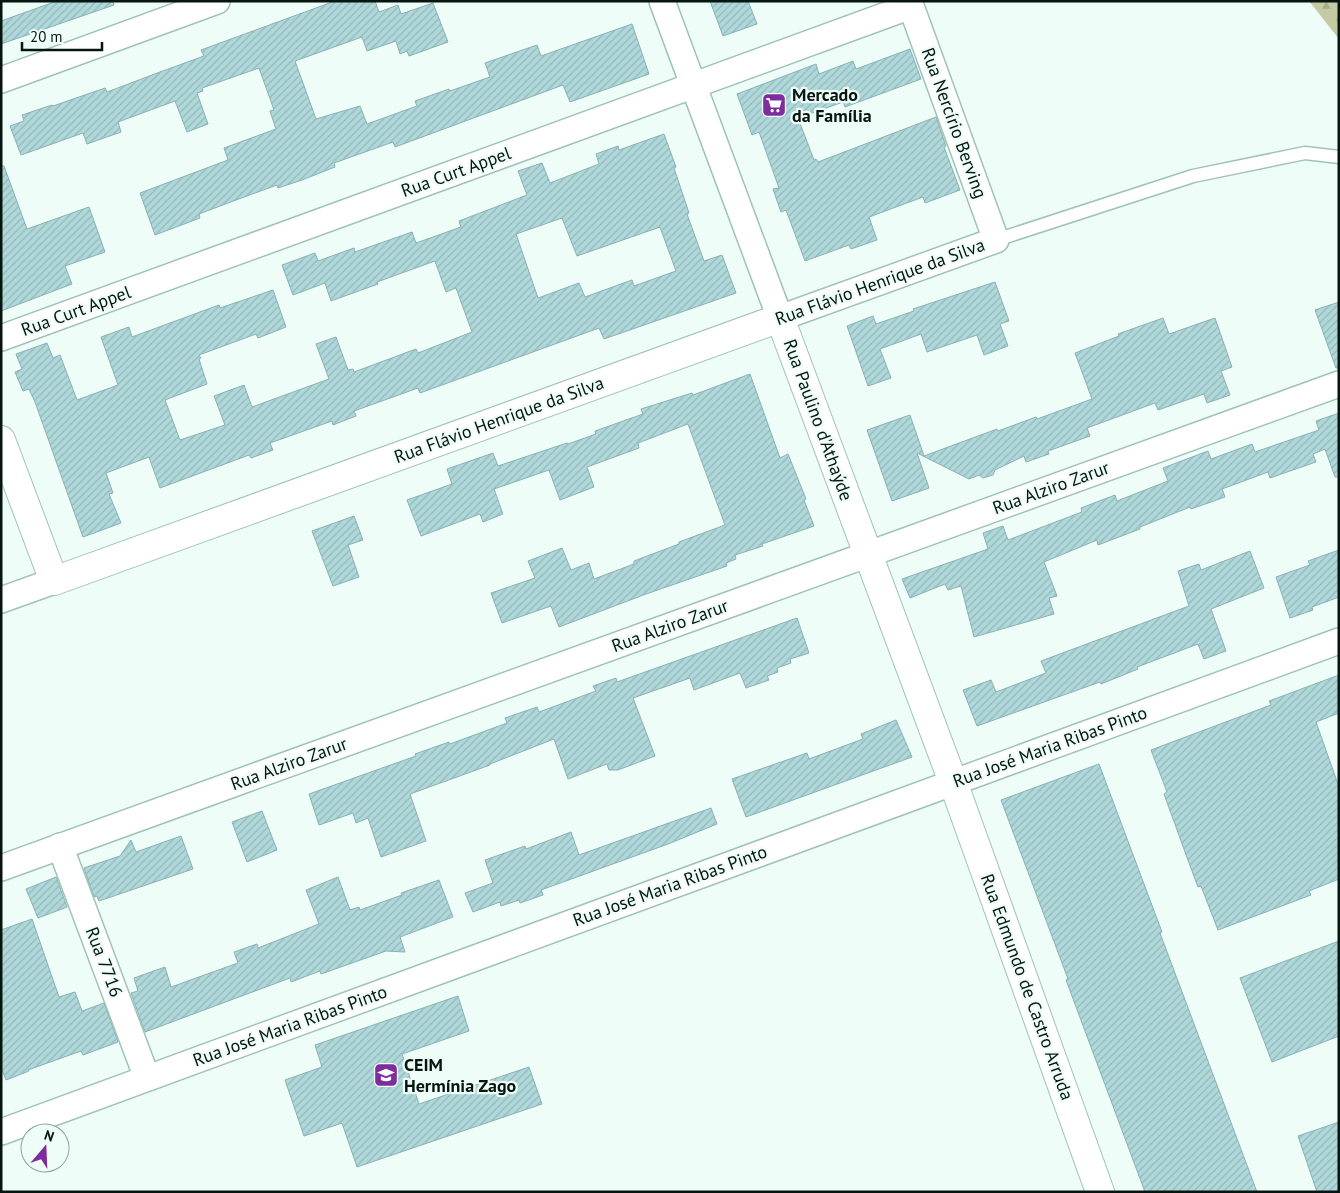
<svg xmlns="http://www.w3.org/2000/svg" width="1340" height="1193" viewBox="0 0 1340 1193" font-family="'PT Sans',sans-serif">
  <style>
    .forest { fill: url(#forest-firs) }
    .building { fill: url(#building-hatch); stroke: #89b1b3; fill-rule: evenodd }
    .lines { fill: none; stroke-linecap: round; stroke-linejoin: round }
    .service-casing { stroke: #9fc3b6; stroke-width: 15 }
    .minor-casing { stroke: #9fc3b6; stroke-width: 28 }
    .tertiary-casing { stroke: #9fc3b6; stroke-width: 30 }
    .service { stroke: #fff; stroke-width: 12 }
    .minor { stroke: #fff; stroke-width: 25 }
    .tertiary { stroke: #fff; stroke-width: 28 }
    .labels { text-anchor: middle; stroke-width: 4.5; stroke-linejoin: round; paint-order: stroke }
    .poi-label { font-size: 18px; font-weight: bold; fill: #071511; stroke: #effdf8; text-anchor: start }
    .street-label { font-size: 18px; fill: #071511; stroke: #effdf8 }
  </style>
  <defs>
    <pattern id="forest-firs" width="22" height="20" patternUnits="userSpaceOnUse" patternTransform="scale(1.25)"><rect width="22" height="20" fill="#c4caa3"/><path d="M5 1l3.5 6h-7zM16 11l3.5 6h-7z" fill="#a7ad8b"/></pattern>
    <pattern id="building-hatch" width="6" height="6" patternUnits="userSpaceOnUse" patternTransform="scale(1.25)"><rect width="6" height="6" fill="#afd8da"/><path d="M-1 1l2-2M0 6l6-6M5 7l2-2" fill="none" stroke="#95b8ba"/></pattern>
  </defs>
  <rect width="100%" height="100%" fill="#effdf8"/>
  <path class="forest" d="M 1309,1 L 1339,1 L 1339,39 Z"/>
  <g class="building">
    <path d="M 57,1 L 113,1 L 114,5 L 1,44 L 1,21 Z"/>
    <path d="M 335,1 L 375,1 L 379,12 L 398,5 L 401,14 L 433,3 L 448,42 L 409,56 L 407,51 L 400,54 L 396,41 L 367,51 L 362,37 L 295,61 L 316,119 L 360,106 L 367,124 L 417,106 L 415,101 L 449,89 L 450,91 L 490,77 L 485,63 L 537,45 L 541,56 L 632,24 L 649,74 L 570,102 L 563,85 L 395,147 L 393,142 L 334,163 L 335,167 L 302,180 L 278,188 L 277,185 L 236,200 L 199,214 L 200,218 L 155,235 L 140,193 L 228,160 L 224,148 L 276,129 L 270,111 L 274,110 L 259,68 L 202,88 L 203,91 L 197,93 L 208,124 L 187,132 L 175,101 L 118,122 L 121,132 L 87,144 L 83,133 L 21,155 L 10,126 L 24,121 L 22,115 L 52,105 L 53,106 L 105,88 L 107,92 L 160,72 L 204,56 L 201,50 Z"/>
    <path d="M 710,1 L 748,1 L 757,24 L 723,36 Z"/>
    <path d="M 910,49 L 921,79 L 845,107 L 843,102 L 798,118 L 814,160 L 816,159 L 818,162 L 936,117 L 946,146 L 944,147 L 960,190 L 925,203 L 923,197 L 869,217 L 877,240 L 851,249 L 849,245 L 805,261 L 786,210 L 781,212 L 773,189 L 779,188 L 759,132 L 752,135 L 737,94 L 816,64 L 819,74 L 853,61 L 856,69 Z"/>
    <path d="M 664,134 L 676,167 L 674,168 L 689,213 L 687,214 L 704,261 L 722,255 L 736,293 L 604,339 L 599,328 L 420,393 L 418,388 L 354,411 L 356,416 L 333,425 L 332,421 L 270,443 L 273,450 L 251,458 L 249,455 L 160,488 L 149,457 L 106,473 L 113,493 L 109,494 L 121,523 L 83,537 L 35,402 L 29,389 L 23,391 L 15,372 L 22,369 L 16,354 L 47,343 L 53,358 L 60,355 L 77,400 L 118,385 L 101,337 L 129,327 L 132,337 L 219,305 L 220,308 L 273,290 L 286,327 L 258,338 L 256,334 L 199,355 L 201,358 L 199,359 L 207,384 L 165,400 L 180,440 L 225,425 L 214,396 L 244,385 L 252,407 L 329,379 L 316,344 L 336,337 L 348,370 L 353,369 L 354,372 L 416,349 L 418,353 L 472,332 L 456,288 L 446,292 L 435,261 L 377,282 L 378,284 L 331,301 L 325,283 L 293,295 L 282,265 L 315,253 L 318,261 L 354,248 L 355,252 L 412,232 L 416,243 L 461,227 L 459,221 L 527,195 L 518,171 L 542,163 L 550,183 L 599,164 L 596,154 L 618,146 L 619,150 ZM 562,218 L 577,256 L 660,227 L 676,271 L 634,286 L 632,280 L 585,297 L 579,283 L 538,298 L 516,234 Z"/>
    <path d="M 1,166 L 4,166 L 27,229 L 89,207 L 105,252 L 65,266 L 72,284 L 1,311 Z"/>
    <path d="M 995,282 L 1009,321 L 1000,324 L 1008,346 L 984,355 L 977,335 L 927,352 L 921,334 L 880,349 L 891,378 L 868,386 L 847,326 L 873,316 L 876,324 L 914,311 L 913,309 Z"/>
    <path d="M 1339,302 L 1339,368 L 1336,368 L 1315,310 Z"/>
    <path d="M 1163,318 L 1169,334 L 1215,318 L 1232,367 L 1221,371 L 1230,395 L 1207,403 L 1204,394 L 1158,410 L 1155,403 L 1087,428 L 1090,436 L 1048,451 L 1049,454 L 1026,462 L 1024,456 L 995,470 L 993,475 L 983,478 L 979,475 L 969,479 L 917,453 L 929,488 L 892,501 L 867,430 L 910,415 L 924,456 L 997,429 L 998,431 L 1036,417 L 1037,419 L 1092,399 L 1075,353 L 1119,336 L 1118,334 Z"/>
    <path d="M 750,374 L 780,458 L 788,454 L 806,499 L 804,500 L 814,526 L 762,544 L 763,546 L 735,555 L 736,559 L 726,563 L 727,566 L 646,594 L 559,627 L 551,606 L 502,623 L 491,593 L 535,578 L 528,561 L 562,548 L 571,570 L 589,563 L 594,579 L 634,564 L 634,561 L 679,544 L 679,542 L 725,525 L 688,424 L 638,443 L 639,448 L 587,467 L 594,487 L 560,500 L 549,470 L 494,489 L 503,514 L 483,522 L 480,514 L 421,536 L 407,500 L 452,484 L 447,469 L 493,453 L 498,466 L 567,443 L 568,444 L 596,434 L 595,431 L 643,414 L 641,409 L 692,393 L 693,395 Z"/>
    <path d="M 1339,413 L 1339,477 L 1335,477 L 1325,449 L 1313,454 L 1316,462 L 1270,478 L 1268,472 L 1222,489 L 1225,497 L 1191,509 L 1190,507 L 1140,527 L 1140,529 L 1098,545 L 1097,540 L 1044,562 L 1057,596 L 1049,598 L 1054,614 L 974,637 L 961,586 L 948,590 L 945,584 L 910,598 L 902,579 L 988,549 L 983,533 L 1003,526 L 1008,540 L 1082,512 L 1081,508 L 1115,495 L 1117,501 L 1168,481 L 1163,468 L 1208,451 L 1211,459 L 1252,444 L 1255,452 L 1319,430 L 1316,421 Z"/>
    <path d="M 354,516 L 363,540 L 348,545 L 359,577 L 333,586 L 312,531 Z"/>
    <path d="M 1339,550 L 1339,597 L 1312,607 L 1313,610 L 1290,618 L 1276,577 L 1310,565 L 1308,561 Z"/>
    <path d="M 1250,551 L 1264,588 L 1211,609 L 1226,651 L 1204,659 L 1198,644 L 1137,667 L 1138,669 L 1101,684 L 1100,682 L 977,726 L 963,690 L 991,680 L 996,692 L 1046,673 L 1041,661 L 1189,606 L 1178,571 L 1199,564 L 1201,570 Z"/>
    <path d="M 797,618 L 809,653 L 790,659 L 791,663 L 777,668 L 778,672 L 767,676 L 769,680 L 746,688 L 740,673 L 694,690 L 690,678 L 633,698 L 655,756 L 618,770 L 609,770 L 607,764 L 568,779 L 554,739 L 490,764 L 490,765 L 410,794 L 426,841 L 381,857 L 368,818 L 356,823 L 353,813 L 319,825 L 309,794 L 416,756 L 415,754 L 449,742 L 450,744 L 507,723 L 505,718 L 537,707 L 539,712 L 596,691 L 593,686 L 616,678 L 617,682 Z"/>
    <path d="M 1339,675 L 1339,713 L 1316,722 L 1339,787 L 1339,879 L 1309,891 L 1311,895 L 1218,930 L 1201,886 L 1198,887 L 1189,863 L 1164,794 L 1167,792 L 1151,750 L 1271,705 L 1269,701 Z"/>
    <path d="M 896,720 L 912,757 L 746,817 L 732,779 L 807,753 L 809,759 L 863,739 L 861,734 Z"/>
    <path d="M 1099,764 L 1162,932 L 1160,933 L 1257,1192 L 1145,1192 L 1066,980 L 1068,979 L 1001,800 Z"/>
    <path d="M 711,808 L 717,824 L 668,844 L 541,890 L 543,895 L 520,903 L 519,900 L 501,906 L 500,902 L 473,912 L 465,893 L 493,883 L 485,860 L 525,846 L 526,849 L 571,832 L 579,855 Z"/>
    <path d="M 262,811 L 277,850 L 247,862 L 232,822 Z"/>
    <path d="M 181,836 L 193,869 L 99,901 L 97,896 L 94,897 L 84,868 L 120,856 L 131,840 L 136,852 Z"/>
    <path d="M 56,877 L 67,907 L 38,918 L 26,889 Z"/>
    <path d="M 338,877 L 350,910 L 359,907 L 360,910 L 402,895 L 401,893 L 439,880 L 453,917 L 400,937 L 405,952 L 386,951 L 321,974 L 320,971 L 291,982 L 290,978 L 145,1032 L 131,993 L 138,991 L 134,978 L 165,967 L 171,987 L 238,963 L 234,952 L 257,944 L 258,948 L 319,924 L 306,890 Z"/>
    <path d="M 32,919 L 59,997 L 75,992 L 82,1011 L 104,1003 L 118,1042 L 83,1055 L 81,1051 L 28,1070 L 29,1071 L 6,1080 L 1,1067 L 1,930 Z"/>
    <path d="M 1339,941 L 1339,1036 L 1272,1062 L 1240,978 Z"/>
    <path d="M 458,996 L 469,1031 L 402,1054 L 419,1104 L 529,1067 L 542,1104 L 357,1167 L 342,1123 L 304,1136 L 285,1080 L 322,1067 L 315,1045 Z"/>
    <path d="M 1339,1122 L 1339,1192 L 1317,1192 L 1298,1136 Z"/>
  </g>
  <g class="lines">
    <defs>
      <path id="service" d="M 996,240 L 1193,176 L 1305,153 L 1339,157"/>
      <g id="minor">
        <path d="M 1,80 L 217,1"/>
        <path d="M 1,338 L 911,6 L 996,240 L 780,318 L 662,1"/>
        <path d="M 1,600 L 54,581"/>
        <path d="M 60,846 L 147,1078"/>
        <path d="M 1,868 L 1339,384"/>
        <path d="M 1,1132 L 1339,641"/>
      </g>
      <path id="tertiary" d="M 1,440 L 54,581 L 780,318 L 953,782 L 1100,1192"/>
    </defs>
    <use href="#service" class="service-casing"/>
    <use href="#minor" class="minor-casing"/>
    <use href="#tertiary" class="tertiary-casing"/>
    <use href="#service" class="service"/>
    <use href="#minor" class="minor"/>
    <use href="#tertiary" class="tertiary"/>
  </g>
  <defs>
    <symbol id="supermarket-square" viewBox="-11 -11 22 22"><rect x="-9" y="-9" width="18" height="18" rx="4" fill="#7e2d9e" stroke="#effdf8"/><path d="M-6-5.5h2.5l.6 2H6L4.5 2H-2.5L-4.4-4H-6ZM-1.5 3.2a1.3 1.3 0 1 0 .1 0ZM3 3.2a1.3 1.3 0 1 0 .1 0Z" fill="#fff"/></symbol>
    <symbol id="school-square" viewBox="-11 -11 22 22"><rect x="-9" y="-9" width="18" height="18" rx="4" fill="#7e2d9e" stroke="#effdf8"/><path d="M0-5L7-2L0 1L-7-2ZM-4 1L0 2.5L4 1V4Q0 6-4 4Z" fill="#fff"/></symbol>
  </defs>
  <g fill-rule="evenodd">
    <use href="#supermarket-square" x="760" y="91" width="28" height="28"/>
    <use href="#school-square" x="372" y="1061" width="28" height="28"/>
  </g>
  <g class="labels">
    <g class="poi-label">
      <text x="792" y="101">Mercado<tspan x="792" dy="21">da Família</tspan></text>
      <text x="404" y="1071">CEIM<tspan x="404" dy="21">Hermínia Zago</tspan></text>
    </g>
    <g class="street-label">
      <text transform="translate(954 123) rotate(70)" y="6">Rua Nercírio Berving</text>
      <text transform="translate(456 172) rotate(-20)" y="6">Rua Curt Appel</text>
      <text transform="translate(880 282) rotate(-20)" y="6">Rua Flávio Henrique da Silva</text>
      <text transform="translate(76 311) rotate(-20)" y="6">Rua Curt Appel</text>
      <text transform="translate(499 420) rotate(-20)" y="6">Rua Flávio Henrique da Silva</text>
      <text transform="translate(818 420) rotate(70)" y="6">Rua Paulino d'Athaýde</text>
      <text transform="translate(1051 488) rotate(-20)" y="6">Rua Alziro Zarur</text>
      <text transform="translate(670 626) rotate(-20)" y="6">Rua Alziro Zarur</text>
      <text transform="translate(1050 747) rotate(-20)" y="6">Rua José Maria Ribas Pinto</text>
      <text transform="translate(289 764) rotate(-20)" y="6">Rua Alziro Zarur</text>
      <text transform="translate(670 886) rotate(-20)" y="6">Rua José Maria Ribas Pinto</text>
      <text transform="translate(104 962) rotate(69)" y="6">Rua 7716</text>
      <text transform="translate(1027 987) rotate(70)" y="6">Rua Edmundo de Castro Arruda</text>
      <text transform="translate(290 1026) rotate(-20)" y="6">Rua José Maria Ribas Pinto</text>
    </g>
  </g>
  <rect width="1340" height="1193" fill="none" stroke="#071511" stroke-width="5"/>
  <g transform="translate(45 1148) rotate(19)"><circle r="24" fill="#effdf8" stroke="#92a09c"/>
  <path d="M0-4L9 19L0 12L-9 19Z" fill="#7e2d9e"/>
  <text y="-8" font-size="14" font-weight="bold" text-anchor="middle" fill="#071511">N</text>
  </g>
  <path d="M22 42v8h80v-8" fill="none" stroke="#071511" stroke-width="2.5"/>
  <text x="30" y="42" font-size="15" fill="#071511" stroke="#effdf8" stroke-width="4" paint-order="stroke">20 m</text>
</svg>
